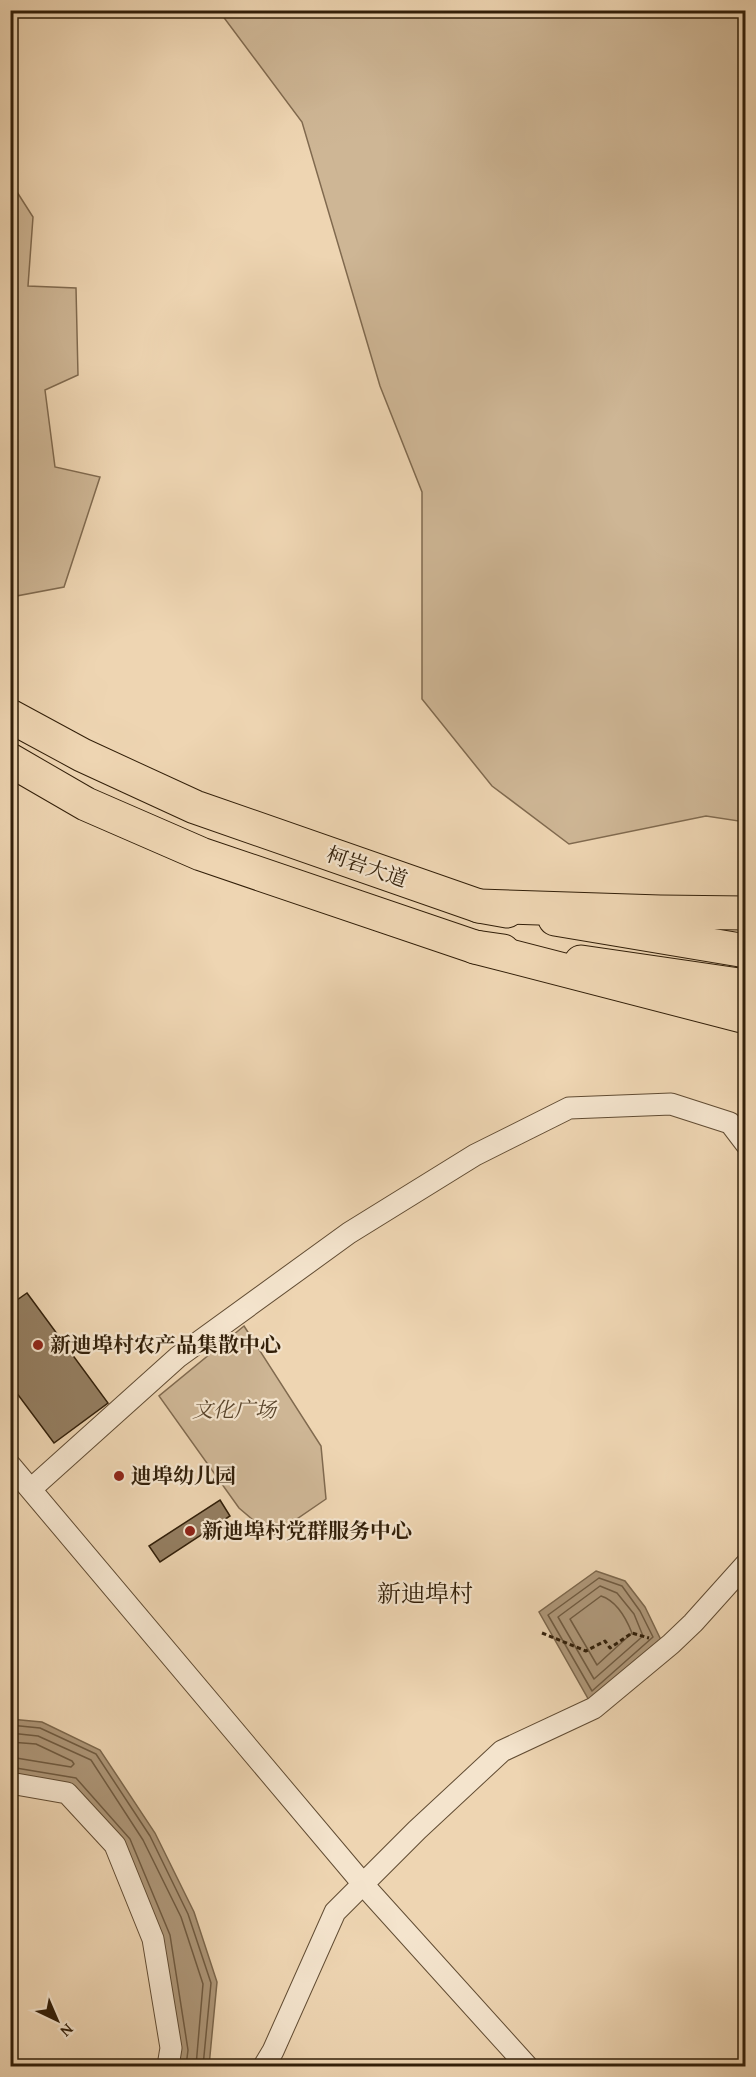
<svg xmlns="http://www.w3.org/2000/svg" width="756" height="2077" viewBox="0 0 756 2077" font-family="'Gentium Book Plus','Noto Serif SC',serif">
  <style>
    .green { fill: #ceb695; stroke: #806a4f; stroke-width: 1.5 }
    .water { fill: #ae9779; stroke: #7c674c; stroke-width: 1.5 }
    .lines { fill: none; stroke-linecap: round; stroke-linejoin: round }
    .shore { stroke: #705b41; stroke-width: 1.5 }
    .building { fill: #947e61; stroke: #321f09; stroke-width: 1.5 }
    .street-casing { stroke: #614c33; stroke-width: 23 }
    .primary-casing { stroke: #321f09; stroke-width: 35 }
    .highway-casing { stroke: #321f09; stroke-width: 35 }
    .path { stroke: #321f09; stroke-width: 3; stroke-dasharray: 4.5 3; stroke-linecap: butt }
    .street { stroke: #f4e4cd; stroke-width: 21 }
    .primary { stroke: #eed5b2; stroke-width: 33 }
    .highway { stroke: #eed5b2; stroke-width: 33 }
    .poi-dot { fill: #8f2418; stroke: #f4e4cd; stroke-width: 2 }
    .labels { text-anchor: middle; stroke-width: 4.5; stroke-linejoin: round; paint-order: stroke }
    .street-label { font-size: 21px; fill: #321f09; stroke: #f4e4cd }
    .poi-label { font-size: 21px; font-weight: bold; fill: #321f09; stroke: #f4e4cd; text-anchor: start }
    .park-label { font-size: 21px; font-style: italic; fill: #59452c; stroke: #f4e4cd }
    .quarter-label { font-size: 24px; fill: #321f09; stroke: #f4e4cd }
  </style>
  <rect width="100%" height="100%" fill="#eed5b2"/>
  <filter id="stains"><feTurbulence type="fractalNoise" baseFrequency=".00333" numOctaves="4"/><feColorMatrix values="0 0 0 0 .2 0 0 0 0 .09 0 0 0 0 .02 0 0 0 .5 -.17"/></filter>
  <radialGradient id="worn" r=".72"><stop offset=".6" stop-color="#630" stop-opacity="0"/><stop offset="1" stop-color="#630" stop-opacity=".3"/></radialGradient>
  <g class="green">
    <path d="M 219,11 L 745,11 L 745,822 L 706,816 L 569,844 L 492,786 L 422,699 L 422,492 L 380,386 L 302,122 Z"/>
    <path d="M 10,181 L 33,217 L 28,286 L 76,288 L 78,375 L 45,390 L 55,467 L 100,477 L 64,587 L 11,597 Z"/>
    <path d="M 244,1326 L 321,1446 L 326,1499 L 272,1536 L 239,1508 L 159,1396 Z"/>
  </g>
  <g class="water">
    <path d="M 596,1571 L 625,1581 L 645,1607 L 661,1640 L 590,1702 L 539,1612 Z"/>
    <path d="M 10,1719 L 42,1722 L 100,1750 L 155,1833 L 194,1912 L 217,1982 L 209,2066 L 172,2066 L 175,2052 L 118,1846 L 69,1790 L 11,1780 Z"/>
  </g>
  <g class="lines">
    <g class="shore">
      <path d="M 599,1578 L 622,1586 L 640,1611 L 653,1637 L 592,1691 L 548,1615 Z"/>
      <path d="M 600,1586 L 617,1593 L 634,1614 L 643,1636 L 594,1679 L 558,1617 Z"/>
      <path d="M 601,1596 C 617,1601 626,1618 632,1633 L 597,1665 L 570,1619 Z"/>
      <path d="M 10,1725 L 40,1728 L 96,1754 L 150,1836 L 188,1914 L 211,1983 L 203,2066"/>
      <path d="M 10,1733 L 38,1736 L 91,1760 L 143,1840 L 181,1917 L 203,1984 L 196,2066"/>
      <path d="M 10,1742 L 36,1744 L 72,1761 L 74,1764 L 71,1767 L 10,1757"/>
      <path d="M 10,1767 L 76,1778 L 130,1839 L 170,1935 L 188,2050 L 186,2066"/>
    </g>
  </g>
  <g class="building">
    <path d="M 27,1293 L 108,1403 L 54,1443 L 10,1384 L 10,1305 Z"/>
    <path d="M 220,1500 L 230,1516 L 160,1562 L 149,1546 Z"/>
  </g>
  <g class="lines">
    <defs>
      <g id="street">
        <path d="M 10,1465 L 369,1891 L 527,2066"/>
        <path d="M 31,1489 L 178,1357 L 349,1233 L 475,1155 L 569,1108 L 671,1104 L 730,1123 L 746,1144"/>
        <path d="M 10,1783 L 67,1793 L 115,1845 L 153,1939 L 171,2048 L 168,2066"/>
        <path d="M 264,2066 L 273,2051 L 335,1912 L 417,1830 L 502,1751 L 594,1708 L 671,1644 L 693,1623 L 746,1564"/>
      </g>
      <g id="primary">
        <path d="M 10,716 L 82,755 L 195,807 L 479,906 L 507,911"/>
        <path d="M 10,760 L 86,804 L 201,854 L 475,947 L 503,951"/>
        <path d="M 555,919 L 746,951"/>
        <path d="M 581,962 L 746,986"/>
      </g>
      <g id="highway">
        <path d="M 479,906 L 660,912 L 746,913"/>
        <path d="M 475,947 L 746,1017"/>
      </g>
    </defs>
    <use href="#street" class="street-casing"/>
    <use href="#primary" class="primary-casing"/>
    <use href="#highway" class="highway-casing"/>
    <path class="path" d="M 542,1633 L 586,1651 L 605,1641 L 610,1648 L 632,1633 L 649,1638"/>
    <use href="#street" class="street"/>
    <use href="#primary" class="primary"/>
    <use href="#highway" class="highway"/>
  </g>
  <g class="poi-dot">
    <circle cx="38" cy="1345" r="6"/>
    <circle cx="119" cy="1476" r="6"/>
    <circle cx="190" cy="1531" r="6"/>
  </g>
  <g class="labels">
    <g class="street-label">
      <text transform="translate(367 867) rotate(19)" y="7">柯岩大道</text>
    </g>
    <g class="poi-label">
      <text x="50" y="1352">新迪埠村农产品集散中心</text>
      <text x="131" y="1483">迪埠幼儿园</text>
      <text x="202" y="1538">新迪埠村党群服务中心</text>
    </g>
    <g class="park-label">
      <text x="234" y="1417">文化广场</text>
    </g>
    <g class="quarter-label">
      <text x="425" y="1602">新迪埠村</text>
    </g>
  </g>
  <rect width="756" height="2077" fill="none" stroke="#eed5b2" stroke-width="36"/>
  <rect x="12" y="12" width="732" height="2053" fill="none" stroke="#321f09" stroke-width="3"/>
  <rect x="18" y="18" width="720" height="2041" fill="none" stroke="#321f09" stroke-width="1.5"/>
  <g transform="translate(57 2020) rotate(136)" stroke="#f4e4cd" stroke-width="4.5" paint-order="stroke">
  <path d="M0-4.5L10 22L0 15L-10 22Z" fill="#321f09"/>
  <text y="-9" font-size="16" font-weight="bold" text-anchor="middle" fill="#321f09">N</text>
  </g>
  <rect width="100%" height="100%" filter="url(#stains)"/>
  <rect width="100%" height="100%" fill="url(#worn)"/>
</svg>
